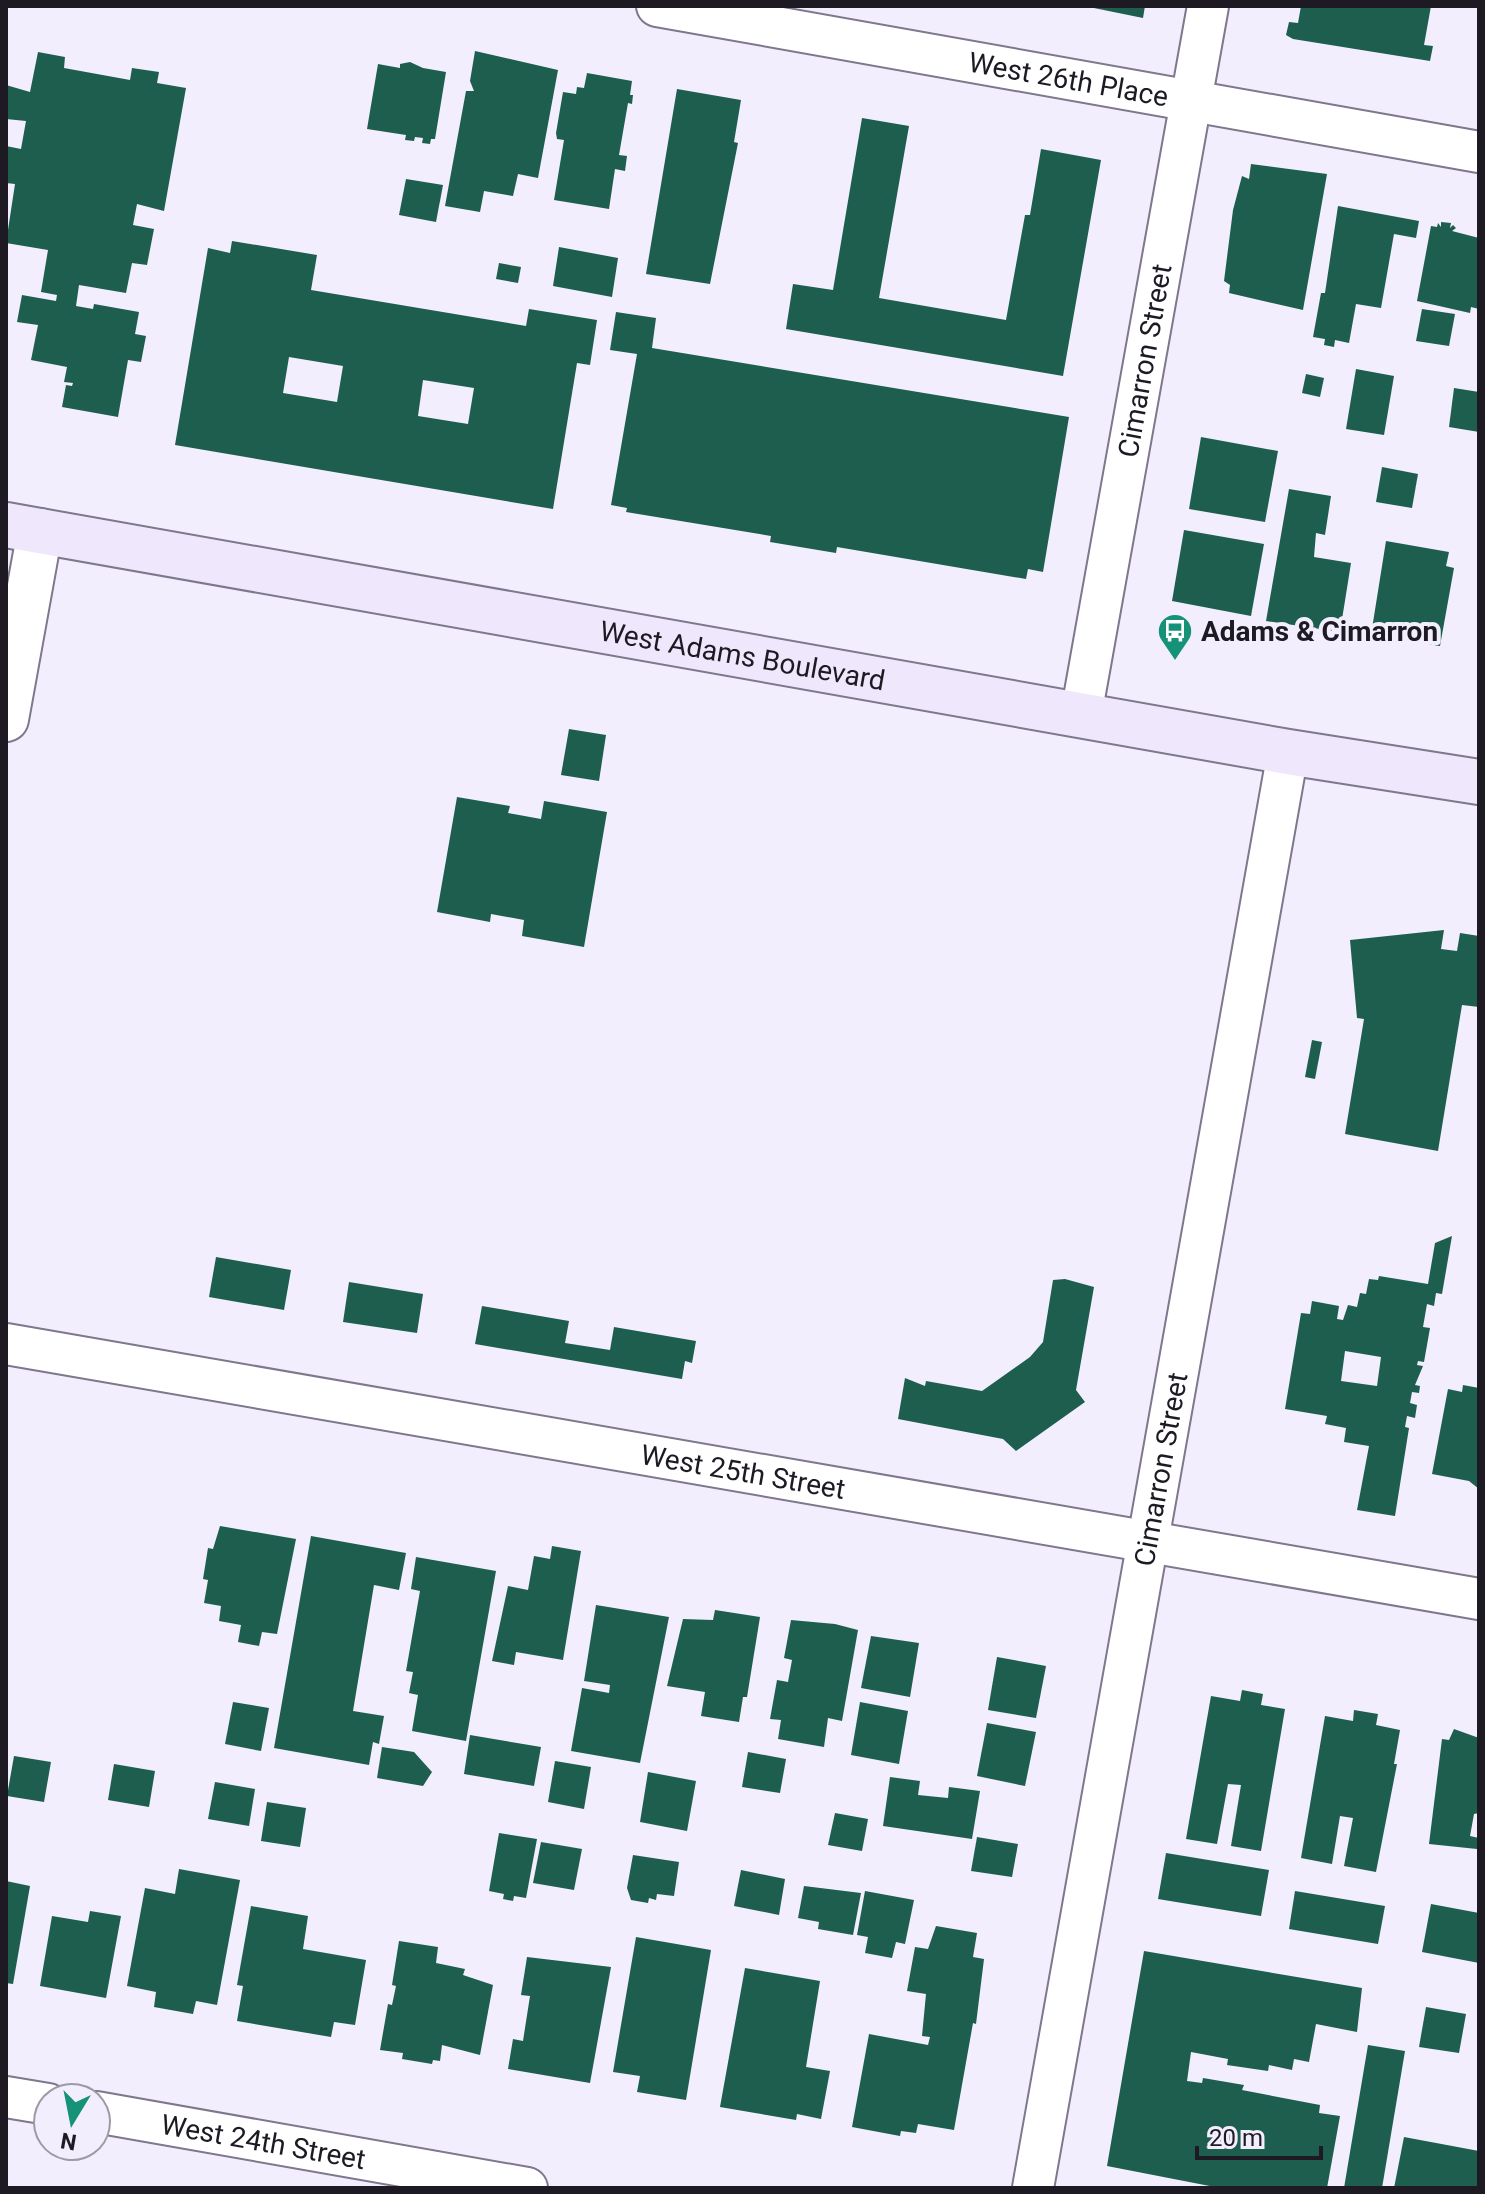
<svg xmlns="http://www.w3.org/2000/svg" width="1485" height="2194" viewBox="0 0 1485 2194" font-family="Roboto,sans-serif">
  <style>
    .building { fill: #1d5e4e; fill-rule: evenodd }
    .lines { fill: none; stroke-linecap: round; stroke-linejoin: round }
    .minor-casing { stroke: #7e778d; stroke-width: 44 }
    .tertiary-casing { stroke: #7e778d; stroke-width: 48 }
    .secondary-casing { stroke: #7e778d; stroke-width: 48 }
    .minor { stroke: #fff; stroke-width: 40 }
    .tertiary { stroke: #fff; stroke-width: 44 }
    .secondary { stroke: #efe8fc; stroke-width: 44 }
    .labels { text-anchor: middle; stroke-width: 8; stroke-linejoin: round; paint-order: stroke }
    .street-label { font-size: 28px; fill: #1d1a23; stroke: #f3eefd }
    .poi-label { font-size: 28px; font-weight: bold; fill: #1d1a23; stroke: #f3eefd; text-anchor: start }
  </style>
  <rect width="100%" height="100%" fill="#f3eefd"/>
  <g class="building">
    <path d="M 1084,6 L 1145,6 L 1143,18 Z"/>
    <path d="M 1301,6 L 1431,6 L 1424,45 L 1433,46 L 1430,61 L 1293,39 L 1286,35 L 1289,22 L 1298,23 Z"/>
    <path d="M 475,51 L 558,70 L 538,178 L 518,174 L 513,196 L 484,191 L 480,212 L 445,206 L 466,91 L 474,91 L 470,81 Z"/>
    <path d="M 38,52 L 65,57 L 64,68 L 130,80 L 132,68 L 159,72 L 157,83 L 186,88 L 164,211 L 137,204 L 133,225 L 154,229 L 147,265 L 132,263 L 126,293 L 79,285 L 76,306 L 93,309 L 94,304 L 139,312 L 135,334 L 146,336 L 141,362 L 128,360 L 118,417 L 62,407 L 66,385 L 72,386 L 73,383 L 64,382 L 67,367 L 31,360 L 38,325 L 17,322 L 22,295 L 56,301 L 57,295 L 41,292 L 48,250 L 6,243 L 15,184 L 6,183 L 6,146 L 21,149 L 26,121 L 6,119 L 6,85 L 30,92 Z"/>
    <path d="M 410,62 L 423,68 L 446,72 L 435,139 L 431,139 L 430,144 L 422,143 L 423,138 L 415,137 L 414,141 L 405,140 L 406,135 L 367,129 L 378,64 L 400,68 L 400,64 Z"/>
    <path d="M 587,73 L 632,81 L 630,95 L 633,95 L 632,104 L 628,103 L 619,155 L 627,156 L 625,171 L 615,169 L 609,209 L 554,200 L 564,140 L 557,139 L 556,133 L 563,92 L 576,94 L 577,87 L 584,88 Z"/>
    <path d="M 677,89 L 741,100 L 734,142 L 738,143 L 710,284 L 646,274 Z"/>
    <path d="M 862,118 L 909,126 L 879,298 L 1006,320 L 1025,215 L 1030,215 L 1041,149 L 1101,160 L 1063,376 L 786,329 L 793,284 L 833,290 Z"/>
    <path d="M 1251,164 L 1327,174 L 1303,310 L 1229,293 L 1230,285 L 1224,281 L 1233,210 L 1242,176 L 1249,179 Z"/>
    <path d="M 406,179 L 443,185 L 436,222 L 399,215 Z"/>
    <path d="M 1338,206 L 1419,221 L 1416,238 L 1394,234 L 1381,308 L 1356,304 L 1349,343 L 1335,340 L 1334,347 L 1324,345 L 1325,339 L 1313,337 L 1321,293 L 1325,293 Z"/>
    <path d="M 1441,222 L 1451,223 L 1450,228 L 1453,225 L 1456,228 L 1452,231 L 1479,238 L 1479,309 L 1471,307 L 1470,313 L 1417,301 L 1431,226 L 1437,227 L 1438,223 L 1441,227 Z"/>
    <path d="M 232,241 L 317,255 L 311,290 L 526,326 L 529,309 L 597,320 L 590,365 L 577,363 L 553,509 L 175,445 L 208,248 L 230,253 ZM 289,357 L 343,366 L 337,402 L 283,393 ZM 423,380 L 474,388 L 468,424 L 418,416 Z"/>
    <path d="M 559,247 L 618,258 L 612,297 L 553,286 Z"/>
    <path d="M 499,263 L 521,267 L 518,283 L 496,279 Z"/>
    <path d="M 1422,309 L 1455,314 L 1449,346 L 1416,341 Z"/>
    <path d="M 616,312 L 656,318 L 652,348 L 1069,417 L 1043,572 L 1028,569 L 1026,579 L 837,547 L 836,553 L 770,542 L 771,536 L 626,512 L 627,508 L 611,505 L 637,354 L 610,350 Z"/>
    <path d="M 1356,369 L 1394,376 L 1384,435 L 1346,429 Z"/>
    <path d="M 1306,374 L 1324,378 L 1320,397 L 1302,393 Z"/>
    <path d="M 1454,388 L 1479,392 L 1479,432 L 1449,427 Z"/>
    <path d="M 1201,437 L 1278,451 L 1265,522 L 1189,509 Z"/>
    <path d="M 1382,467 L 1418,474 L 1412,508 L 1376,502 Z"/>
    <path d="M 1289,489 L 1331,496 L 1325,535 L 1316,533 L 1314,557 L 1351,563 L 1340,632 L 1266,621 Z"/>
    <path d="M 1184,530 L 1264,544 L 1251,616 L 1172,601 Z"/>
    <path d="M 1386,541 L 1449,552 L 1446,566 L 1454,568 L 1440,646 L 1371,635 Z"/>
    <path d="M 569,729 L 606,735 L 599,781 L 561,775 Z"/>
    <path d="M 457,797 L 510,806 L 508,813 L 541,819 L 544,801 L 607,812 L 584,947 L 522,936 L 524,920 L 491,914 L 490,922 L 437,912 Z"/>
    <path d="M 1444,930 L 1441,949 L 1457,951 L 1460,933 L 1479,936 L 1479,1007 L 1462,1005 L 1438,1151 L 1345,1134 L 1364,1019 L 1357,1018 L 1350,940 Z"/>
    <path d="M 1312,1040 L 1322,1042 L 1315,1079 L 1305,1077 Z"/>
    <path d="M 1452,1236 L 1442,1294 L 1436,1293 L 1434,1306 L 1427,1304 L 1423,1327 L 1430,1328 L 1424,1362 L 1418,1361 L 1417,1365 L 1423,1366 L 1415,1385 L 1420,1386 L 1419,1393 L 1412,1392 L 1410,1403 L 1417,1405 L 1415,1418 L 1407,1416 L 1405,1427 L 1409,1428 L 1395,1516 L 1357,1510 L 1369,1446 L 1344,1442 L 1346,1428 L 1325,1424 L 1327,1416 L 1285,1409 L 1301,1313 L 1310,1314 L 1312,1301 L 1339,1306 L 1337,1319 L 1343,1320 L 1348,1305 L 1357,1307 L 1360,1293 L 1366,1294 L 1369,1279 L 1378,1280 L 1379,1276 L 1428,1284 L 1435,1243 ZM 1345,1351 L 1381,1357 L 1377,1386 L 1341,1381 Z"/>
    <path d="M 216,1257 L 291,1270 L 284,1310 L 209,1297 Z"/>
    <path d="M 1065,1279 L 1094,1287 L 1076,1390 L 1085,1402 L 1016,1451 L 1003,1439 L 898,1419 L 905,1378 L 925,1386 L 926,1381 L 982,1391 L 1030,1357 L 1043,1342 L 1053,1280 Z"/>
    <path d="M 349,1282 L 423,1294 L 417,1333 L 343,1322 Z"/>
    <path d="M 482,1306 L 569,1321 L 565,1343 L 610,1350 L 614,1327 L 696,1341 L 692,1363 L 685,1361 L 682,1379 L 475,1344 Z"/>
    <path d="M 1463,1385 L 1479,1388 L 1479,1489 L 1469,1481 L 1432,1474 L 1448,1389 L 1462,1392 Z"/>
    <path d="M 220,1526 L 296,1539 L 277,1634 L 262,1632 L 259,1646 L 238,1642 L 241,1625 L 219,1621 L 221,1606 L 204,1603 L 208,1580 L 203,1579 L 208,1548 L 213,1549 Z"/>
    <path d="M 311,1536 L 406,1553 L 399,1590 L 374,1585 L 353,1711 L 384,1716 L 379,1744 L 373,1742 L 369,1765 L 274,1748 Z"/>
    <path d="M 552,1546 L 581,1551 L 563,1660 L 516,1652 L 514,1665 L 492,1661 L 508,1586 L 528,1590 L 534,1556 L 550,1559 Z"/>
    <path d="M 416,1557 L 496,1571 L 466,1741 L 412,1731 L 418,1695 L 409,1693 L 413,1672 L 406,1671 L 420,1591 L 411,1589 Z"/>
    <path d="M 596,1605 L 669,1617 L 640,1763 L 571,1751 L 582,1688 L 609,1693 L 610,1685 L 584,1681 Z"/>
    <path d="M 715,1610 L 760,1617 L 747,1697 L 743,1697 L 739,1722 L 701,1716 L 705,1692 L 667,1686 L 683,1619 L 713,1620 Z"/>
    <path d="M 791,1620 L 835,1624 L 858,1630 L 842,1721 L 828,1718 L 824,1747 L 778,1739 L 781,1720 L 770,1719 L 777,1680 L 788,1682 L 792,1660 L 784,1658 Z"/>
    <path d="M 871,1636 L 919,1643 L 910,1697 L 861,1688 Z"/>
    <path d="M 997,1657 L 1046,1666 L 1036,1718 L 988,1710 Z"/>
    <path d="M 1242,1690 L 1263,1694 L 1261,1705 L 1285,1709 L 1261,1851 L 1231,1846 L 1241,1785 L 1228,1784 L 1217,1844 L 1186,1839 L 1211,1696 L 1240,1701 Z"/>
    <path d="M 233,1702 L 269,1708 L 261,1751 L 225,1744 Z"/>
    <path d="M 860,1702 L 908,1711 L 899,1764 L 851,1755 Z"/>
    <path d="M 1354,1710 L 1378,1714 L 1376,1725 L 1400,1730 L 1394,1764 L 1397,1764 L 1376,1872 L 1344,1866 L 1353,1818 L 1340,1816 L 1332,1864 L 1301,1858 L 1325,1716 L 1353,1721 Z"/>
    <path d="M 987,1723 L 1036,1732 L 1025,1786 L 977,1776 Z"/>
    <path d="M 1454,1729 L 1479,1738 L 1479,1813 L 1474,1814 L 1470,1836 L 1479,1838 L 1477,1849 L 1429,1844 L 1442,1739 L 1449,1740 Z"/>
    <path d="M 470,1735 L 541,1747 L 534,1786 L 464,1774 Z"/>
    <path d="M 382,1747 L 414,1752 L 432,1772 L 423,1786 L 377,1778 Z"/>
    <path d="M 748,1752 L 786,1759 L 780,1793 L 742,1787 Z"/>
    <path d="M 14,1756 L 51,1762 L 44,1802 L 7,1796 Z"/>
    <path d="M 555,1761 L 591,1767 L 584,1809 L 548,1802 Z"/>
    <path d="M 114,1764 L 155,1771 L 149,1807 L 108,1800 Z"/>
    <path d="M 648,1772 L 696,1781 L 687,1831 L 640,1822 Z"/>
    <path d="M 890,1777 L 920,1781 L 918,1795 L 948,1798 L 949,1787 L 980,1791 L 972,1839 L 883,1826 Z"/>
    <path d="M 215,1782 L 255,1789 L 249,1826 L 208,1819 Z"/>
    <path d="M 267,1802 L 306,1808 L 300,1847 L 261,1841 Z"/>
    <path d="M 835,1813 L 868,1819 L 862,1851 L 828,1845 Z"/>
    <path d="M 499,1833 L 537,1839 L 526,1898 L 514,1896 L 513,1901 L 503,1899 L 504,1894 L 489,1891 Z"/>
    <path d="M 977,1837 L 1018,1844 L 1012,1877 L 971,1871 Z"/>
    <path d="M 541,1842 L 582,1849 L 574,1890 L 533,1883 Z"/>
    <path d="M 1166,1853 L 1269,1870 L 1261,1916 L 1158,1899 Z"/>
    <path d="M 633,1855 L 679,1862 L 674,1896 L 657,1894 L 656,1900 L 649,1898 L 648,1903 L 631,1900 L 627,1888 Z"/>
    <path d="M 179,1869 L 240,1880 L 217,2005 L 196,2001 L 193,2014 L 154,2007 L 156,1992 L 127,1986 L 145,1888 L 175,1894 Z"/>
    <path d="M 741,1870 L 785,1879 L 779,1915 L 734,1906 Z"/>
    <path d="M 6,1881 L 30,1886 L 13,1984 L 6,1983 Z"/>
    <path d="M 804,1886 L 861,1893 L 853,1935 L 818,1929 L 819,1922 L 798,1918 Z"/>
    <path d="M 865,1891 L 914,1900 L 905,1944 L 896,1942 L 892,1958 L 865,1953 L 868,1937 L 857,1935 Z"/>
    <path d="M 1295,1891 L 1385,1906 L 1378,1944 L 1289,1929 Z"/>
    <path d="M 1431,1904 L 1479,1913 L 1479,1963 L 1422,1952 Z"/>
    <path d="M 251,1906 L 308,1916 L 303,1949 L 366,1960 L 355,2025 L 334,2022 L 331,2037 L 237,2021 L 243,1986 L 237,1985 Z"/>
    <path d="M 90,1911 L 121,1916 L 106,1998 L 40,1986 L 52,1916 L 88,1922 Z"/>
    <path d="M 936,1926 L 977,1933 L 973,1957 L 984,1959 L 976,2024 L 973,2023 L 954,2130 L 918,2124 L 916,2133 L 901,2131 L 900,2136 L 852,2127 L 869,2034 L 928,2045 L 930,2037 L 922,2036 L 926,1994 L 907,1991 L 915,1947 L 928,1949 Z"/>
    <path d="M 636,1937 L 711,1950 L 686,2100 L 637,2092 L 640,2076 L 613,2072 Z"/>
    <path d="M 399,1941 L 438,1947 L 436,1963 L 465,1969 L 463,1975 L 493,1985 L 480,2055 L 442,2045 L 440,2061 L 433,2060 L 432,2064 L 402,2059 L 403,2053 L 380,2050 L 388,2004 L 392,2005 L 396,1986 L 392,1985 Z"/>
    <path d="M 1144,1951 L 1362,1988 L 1357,2032 L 1316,2024 L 1309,2062 L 1294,2059 L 1292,2070 L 1269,2065 L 1268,2071 L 1227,2065 L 1228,2059 L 1191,2052 L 1187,2081 L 1202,2083 L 1203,2078 L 1244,2085 L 1242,2090 L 1320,2105 L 1319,2113 L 1340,2116 L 1327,2188 L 1220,2188 L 1107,2166 Z"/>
    <path d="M 527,1957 L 611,1967 L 590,2083 L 508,2069 L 513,2039 L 523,2041 L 530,1996 L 521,1995 Z"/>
    <path d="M 745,1968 L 820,1981 L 806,2067 L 830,2071 L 821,2119 L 797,2114 L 796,2120 L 720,2107 Z"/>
    <path d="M 1426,2007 L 1466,2014 L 1459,2053 L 1419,2047 Z"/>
    <path d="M 1368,2045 L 1405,2051 L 1382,2188 L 1344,2188 Z"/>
    <path d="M 1404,2137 L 1479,2151 L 1477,2188 L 1394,2188 Z"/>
  </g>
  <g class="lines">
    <defs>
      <g id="minor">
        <path id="s1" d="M 657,6 L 1479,152"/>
        <path id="s2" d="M 1081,715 L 1208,6"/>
        <path id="s3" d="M 6,1344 L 1479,1599"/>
        <path d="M 6,2097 L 48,2104"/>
        <path id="s4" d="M 96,2112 L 527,2188"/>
        <path id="s5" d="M 1033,2188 L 1288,752"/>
      </g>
      <path id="tertiary" d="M 6,719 L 40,531"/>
      <g id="secondary">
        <path id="s6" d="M 6,525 L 1288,752 L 1479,782"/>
      </g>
    </defs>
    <use href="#minor" class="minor-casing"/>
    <use href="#tertiary" class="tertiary-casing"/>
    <use href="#secondary" class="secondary-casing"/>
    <use href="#minor" class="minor"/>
    <use href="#tertiary" class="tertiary"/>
    <use href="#secondary" class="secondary"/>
  </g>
  <defs>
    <symbol id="bus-pin" viewBox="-11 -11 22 30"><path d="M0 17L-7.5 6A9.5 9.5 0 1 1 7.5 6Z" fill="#159278" stroke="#f3eefd"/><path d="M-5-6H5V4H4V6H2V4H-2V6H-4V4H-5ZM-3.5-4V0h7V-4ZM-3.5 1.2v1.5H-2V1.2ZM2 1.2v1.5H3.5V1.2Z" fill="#fff"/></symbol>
  </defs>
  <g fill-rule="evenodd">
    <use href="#bus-pin" x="1155" y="611" width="40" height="54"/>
  </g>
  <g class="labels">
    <g class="street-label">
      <text dy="10" stroke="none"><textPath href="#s1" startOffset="418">West 26th Place</textPath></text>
      <text dy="10" stroke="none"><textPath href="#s2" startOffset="360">Cimarron Street</textPath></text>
      <text dy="10" stroke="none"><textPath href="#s6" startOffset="748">West Adams Boulevard</textPath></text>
      <text dy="10" stroke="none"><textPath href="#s5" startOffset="730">Cimarron Street</textPath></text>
      <text dy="10" stroke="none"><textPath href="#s3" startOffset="748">West 25th Street</textPath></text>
      <text dy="10" stroke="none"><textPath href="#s4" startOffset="170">West 24th Street</textPath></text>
    </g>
    <g class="poi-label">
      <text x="1201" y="641">Adams &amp; Cimarron</text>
    </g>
  </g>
  <rect width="1485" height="2194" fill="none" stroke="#1d1a23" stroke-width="16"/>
  <g transform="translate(72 2122) rotate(190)"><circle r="38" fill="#f3eefd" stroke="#9d99a6" stroke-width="2"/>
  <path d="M0-6L14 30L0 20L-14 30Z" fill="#159278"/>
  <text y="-12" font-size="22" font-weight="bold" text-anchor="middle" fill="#1d1a23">N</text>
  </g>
  <path d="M1197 2146v12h124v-12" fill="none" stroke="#1d1a23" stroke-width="4"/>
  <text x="1209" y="2146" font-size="24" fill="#1d1a23" stroke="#f3eefd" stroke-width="6" paint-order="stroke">20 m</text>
</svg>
